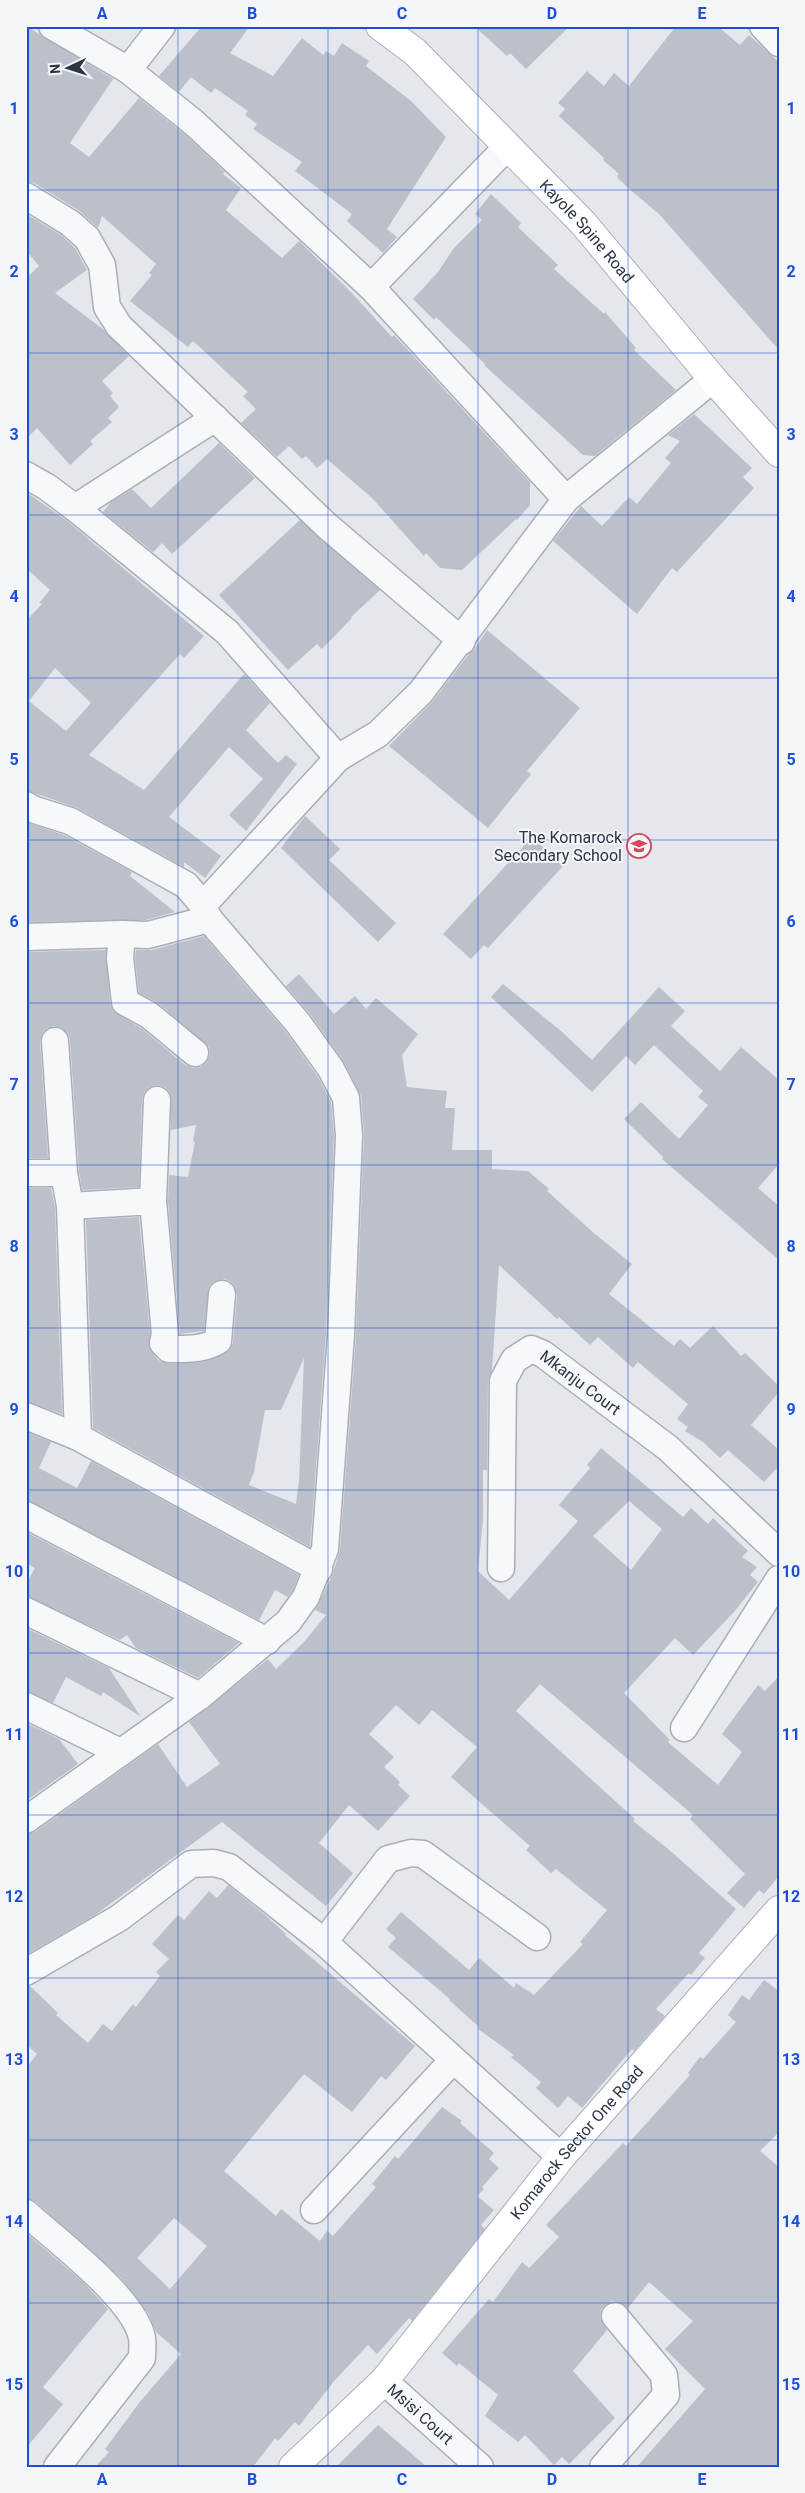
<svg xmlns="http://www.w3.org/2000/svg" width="805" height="2493" viewBox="0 0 805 2493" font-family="Roboto,sans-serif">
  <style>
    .building { fill: #bbc0ca; fill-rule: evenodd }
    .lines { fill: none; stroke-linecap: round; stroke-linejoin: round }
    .street-casing { stroke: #a9aeb7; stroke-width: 29 }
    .secondary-casing { stroke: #a9aeb7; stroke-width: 30 }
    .street { stroke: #f7f8fa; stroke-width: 26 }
    .secondary { stroke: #fff; stroke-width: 28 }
    .grid { fill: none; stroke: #1d4ed8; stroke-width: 1; stroke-opacity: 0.55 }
    .labels { text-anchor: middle; stroke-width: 4; stroke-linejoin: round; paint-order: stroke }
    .street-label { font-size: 16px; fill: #2b3445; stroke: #f4f6f9 }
    .poi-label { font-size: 16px; fill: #2b3445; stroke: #f4f6f9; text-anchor: end }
    .neatline { fill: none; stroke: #1d4ed8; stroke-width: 2 }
    .grid-label { font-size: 16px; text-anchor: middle; font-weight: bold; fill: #1d4ed8 }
  </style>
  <rect width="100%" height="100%" fill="#e4e7ec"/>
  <g class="building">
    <path d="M 26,26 L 113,79 L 70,143 L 89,157 L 139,98 L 183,133 L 225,172 L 223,174 L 241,188 L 226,210 L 282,258 L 299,241 L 350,291 L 392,337 L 394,335 L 530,482 L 530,505 L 517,520 L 516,519 L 462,570 L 440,568 L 426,553 L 424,556 L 372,498 L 327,459 L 317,468 L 306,456 L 302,459 L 289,446 L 277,457 L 241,423 L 256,409 L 243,396 L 248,392 L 193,341 L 188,347 L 130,301 L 152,275 L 149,273 L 156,264 L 102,216 L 98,228 L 78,210 L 34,183 L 26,181 Z"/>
    <path d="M 202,26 L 250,26 L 230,53 L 273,76 L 302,38 L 323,55 L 326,51 L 334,56 L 342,43 L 369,61 L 366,66 L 411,101 L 446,137 L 387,229 L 397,237 L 383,253 L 347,221 L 352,214 L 295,171 L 302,162 L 253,129 L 257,124 L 245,115 L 248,111 L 215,88 L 211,93 L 191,77 L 179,92 L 159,76 Z"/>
    <path d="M 474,26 L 570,26 L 526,69 L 510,53 L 507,56 Z"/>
    <path d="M 676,26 L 717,26 L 740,45 L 749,35 L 779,62 L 779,350 L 659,214 L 627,187 L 617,177 L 619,174 L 603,160 L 604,158 L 559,116 L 565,109 L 558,103 L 587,71 L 604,86 L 614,73 L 629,86 Z"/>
    <path d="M 491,194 L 521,223 L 518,227 L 558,265 L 554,269 L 604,314 L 605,312 L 636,348 L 634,350 L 676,390 L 595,456 L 583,455 L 484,365 L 485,364 L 436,317 L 434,320 L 413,299 L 438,272 L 454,248 L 482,220 L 475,214 Z"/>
    <path d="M 26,214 L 61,235 L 75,248 L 87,270 L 55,293 L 104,330 L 129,356 L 102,381 L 113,393 L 110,396 L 119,407 L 108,418 L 112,422 L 90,441 L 93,444 L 70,465 L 37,428 L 26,439 L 26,278 L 39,266 L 26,250 Z"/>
    <path d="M 694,414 L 752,468 L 743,477 L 754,488 L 677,572 L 672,568 L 637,614 L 553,541 L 581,506 L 602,526 L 629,497 L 637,504 L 671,463 L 665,458 L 680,441 L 668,435 Z"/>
    <path d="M 219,443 L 255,478 L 172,554 L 162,543 L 153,552 L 103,512 L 111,502 L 132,489 L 151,508 Z"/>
    <path d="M 26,492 L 66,520 L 204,636 L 184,658 L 180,654 L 89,755 L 144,790 L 244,674 L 270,703 L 246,730 L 278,763 L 286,755 L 297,764 L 246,831 L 229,815 L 263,779 L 229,747 L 169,817 L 221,856 L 205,878 L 184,862 L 184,867 L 77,808 L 26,790 L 26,621 L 42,604 L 39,603 L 50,590 L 26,568 ZM 55,668 L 91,703 L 66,731 L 29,701 Z"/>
    <path d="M 300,520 L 380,590 L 351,617 L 352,618 L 322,649 L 317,644 L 288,670 L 219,595 Z"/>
    <path d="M 487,630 L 580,708 L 527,771 L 531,774 L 488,828 L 389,746 L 433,701 L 468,655 L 474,650 Z"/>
    <path d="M 305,816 L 340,849 L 329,860 L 396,923 L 378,942 L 281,848 Z"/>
    <path d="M 26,822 L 64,835 L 132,872 L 130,876 L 175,912 L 146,920 L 26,922 Z"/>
    <path d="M 532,837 L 563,866 L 488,948 L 484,945 L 471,959 L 443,934 Z"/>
    <path d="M 204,936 L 286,1032 L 318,1077 L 331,1102 L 334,1135 L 326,1334 L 310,1547 L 93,1428 L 86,1220 L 139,1217 L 150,1333 L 149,1347 L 158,1360 L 169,1364 L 203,1362 L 225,1354 L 230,1350 L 233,1343 L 237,1295 L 235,1287 L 230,1281 L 224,1279 L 215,1281 L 209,1286 L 204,1331 L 180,1334 L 168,1201 L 169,1175 L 188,1177 L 195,1142 L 193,1141 L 196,1125 L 171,1130 L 170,1093 L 165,1087 L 157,1085 L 150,1087 L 144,1092 L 142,1099 L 139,1187 L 82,1190 L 79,1171 L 70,1040 L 68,1033 L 62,1028 L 54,1026 L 46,1029 L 42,1034 L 40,1042 L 48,1158 L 26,1158 L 26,952 L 106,950 L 110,1004 L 113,1011 L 141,1028 L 185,1065 L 193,1068 L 201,1067 L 207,1062 L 210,1055 L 209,1047 L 158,1003 L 139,993 L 135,958 L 136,950 L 152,950 ZM 304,1358 L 299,1481 L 296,1504 L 249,1485 L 254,1472 L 265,1410 L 281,1410 Z"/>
    <path d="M 299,974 L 334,1014 L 355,996 L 366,1009 L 376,998 L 418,1034 L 402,1055 L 407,1087 L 447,1091 L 445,1108 L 455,1108 L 452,1150 L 492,1150 L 492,1169 L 528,1171 L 549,1189 L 547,1191 L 595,1234 L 632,1264 L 609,1294 L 674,1346 L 680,1339 L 690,1348 L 713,1326 L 741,1356 L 745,1353 L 779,1386 L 779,1392 L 751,1425 L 779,1450 L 779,1466 L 764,1482 L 728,1450 L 720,1458 L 703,1442 L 685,1431 L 688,1427 L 677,1419 L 688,1404 L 638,1362 L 633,1368 L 598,1337 L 590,1345 L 559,1317 L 557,1319 L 499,1265 L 492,1370 L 488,1381 L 487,1470 L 483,1470 L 483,1519 L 478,1571 L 509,1600 L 578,1521 L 559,1505 L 590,1468 L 587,1465 L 601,1448 L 683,1517 L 691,1508 L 708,1524 L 713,1518 L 748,1551 L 742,1557 L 757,1567 L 750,1575 L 758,1582 L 734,1612 L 693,1655 L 675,1638 L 624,1693 L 670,1740 L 668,1742 L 718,1785 L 742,1752 L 722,1734 L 758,1685 L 765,1691 L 779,1676 L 779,1876 L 764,1894 L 759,1890 L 744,1908 L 727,1893 L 745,1874 L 690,1819 L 693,1815 L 540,1684 L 516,1711 L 635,1819 L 633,1821 L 667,1848 L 736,1909 L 699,1953 L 705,1958 L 691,1975 L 689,1973 L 656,2009 L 665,2016 L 634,2051 L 632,2049 L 582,2108 L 568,2096 L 558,2108 L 536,2088 L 541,2082 L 511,2057 L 514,2055 L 478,2029 L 479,2027 L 449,2000 L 450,1999 L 388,1947 L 396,1938 L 386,1929 L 401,1912 L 469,1970 L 479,1958 L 514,1988 L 516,1983 L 534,1995 L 583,1944 L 580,1942 L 607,1910 L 556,1869 L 551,1873 L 526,1850 L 530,1846 L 451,1777 L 477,1747 L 432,1710 L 419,1725 L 396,1705 L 369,1734 L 394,1757 L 384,1767 L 400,1782 L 398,1785 L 410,1796 L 378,1831 L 349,1805 L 319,1843 L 353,1873 L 326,1906 L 222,1822 L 95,1915 L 26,1955 L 26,1835 L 35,1832 L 158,1744 L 187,1787 L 220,1764 L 189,1722 L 268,1659 L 276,1669 L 304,1642 L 326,1615 L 315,1610 L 332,1576 L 340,1550 L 356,1336 L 364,1134 L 361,1096 L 344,1062 L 310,1014 L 286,986 ZM 629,1501 L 662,1529 L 631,1570 L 593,1536 Z"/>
    <path d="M 503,984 L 561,1031 L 592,1060 L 659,987 L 685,1011 L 671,1026 L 720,1071 L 741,1047 L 779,1080 L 779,1164 L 758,1188 L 779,1206 L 779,1260 L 662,1159 L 663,1157 L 624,1119 L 641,1102 L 679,1139 L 708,1105 L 698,1097 L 703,1091 L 654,1045 L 635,1065 L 626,1056 L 592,1092 L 491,997 Z"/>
    <path d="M 26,1188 L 51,1188 L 55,1208 L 62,1414 L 26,1401 Z"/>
    <path d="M 26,1432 L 51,1442 L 39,1468 L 77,1488 L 91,1461 L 299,1575 L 293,1590 L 288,1597 L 275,1590 L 259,1620 L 26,1500 Z"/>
    <path d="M 26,1532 L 239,1643 L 198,1678 L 136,1648 L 127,1635 L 120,1640 L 26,1596 L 26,1585 L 35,1568 L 26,1563 Z"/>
    <path d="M 26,1628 L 109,1668 L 141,1717 L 103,1692 L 101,1696 L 66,1677 L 53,1703 L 26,1691 Z"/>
    <path d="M 26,1723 L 59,1739 L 78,1764 L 26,1801 Z"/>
    <path d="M 228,1885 L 264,1914 L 286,1934 L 285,1935 L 415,2046 L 386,2080 L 381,2076 L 352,2112 L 304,2074 L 224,2171 L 276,2216 L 281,2209 L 320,2241 L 327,2231 L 333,2236 L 376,2187 L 372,2184 L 395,2156 L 398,2159 L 442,2107 L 462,2121 L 460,2123 L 494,2153 L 489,2159 L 499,2168 L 482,2187 L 484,2189 L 477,2196 L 494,2210 L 481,2225 L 485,2229 L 412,2321 L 409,2318 L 377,2354 L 368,2345 L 335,2380 L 299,2426 L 295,2422 L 278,2441 L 275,2438 L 253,2467 L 95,2467 L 109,2452 L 105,2449 L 139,2403 L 181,2354 L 156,2332 L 149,2314 L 121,2278 L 36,2202 L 26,2198 L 26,2068 L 37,2054 L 26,2044 L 26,1987 L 30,1986 L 58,2013 L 56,2015 L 88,2043 L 103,2024 L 112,2031 L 133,2004 L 136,2007 L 160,1976 L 156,1972 L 169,1959 L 152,1944 L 178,1915 L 184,1920 L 209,1891 L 217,1898 ZM 174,2218 L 207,2246 L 170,2289 L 137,2258 Z"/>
    <path d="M 764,1980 L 779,1991 L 779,2132 L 760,2151 L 779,2167 L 779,2467 L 637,2467 L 705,2389 L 665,2349 L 693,2321 L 649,2282 L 628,2308 L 620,2302 L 612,2301 L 605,2305 L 601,2310 L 600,2318 L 607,2330 L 573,2371 L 615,2418 L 569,2464 L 562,2457 L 554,2465 L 525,2435 L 518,2442 L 485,2416 L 498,2395 L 459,2363 L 457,2366 L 442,2353 L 489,2299 L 493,2302 L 522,2262 L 529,2268 L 559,2237 L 546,2225 L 623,2143 L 626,2146 L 690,2075 L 688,2073 L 700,2057 L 703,2059 L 736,2022 L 728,2015 L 742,1995 L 749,2000 Z"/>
    <path d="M 26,2233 L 83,2282 L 108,2309 L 43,2387 L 63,2404 L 26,2448 Z"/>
    <path d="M 378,2425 L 427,2467 L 336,2467 Z"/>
  </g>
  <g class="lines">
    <defs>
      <g id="street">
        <path d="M 52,26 L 128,70 L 162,26"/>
        <path d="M 763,26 L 779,43"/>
        <path d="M 128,70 L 193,122 L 371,287 L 566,499"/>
        <path d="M 26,196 L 70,223 L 87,238 L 102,265 L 107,307 L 119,326 L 326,525 L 462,641"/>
        <path d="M 371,287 L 508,146"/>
        <path d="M 26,475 L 47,487 L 75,508 L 227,632 L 338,758"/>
        <path d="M 75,508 L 215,418"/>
        <path d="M 26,805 L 35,810 L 70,821 L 186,885 L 203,905 L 209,919 L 298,1023 L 331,1069 L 346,1098 L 349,1135 L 341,1335 L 325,1549 L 306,1597 L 288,1622 L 200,1696 L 26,1820"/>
        <path d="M 203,905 L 338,758 L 378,734 L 421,692 L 566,499 L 713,379"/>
        <path d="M 26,937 L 122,934"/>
        <path d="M 195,1053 L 149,1015 L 125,1002 L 120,958 L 122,934 L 148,935 L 209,919"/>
        <path d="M 26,1173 L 64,1173 L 55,1041"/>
        <path d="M 64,1173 L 70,1206 L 78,1437 L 319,1569"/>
        <path d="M 153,1201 L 157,1100"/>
        <path d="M 70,1206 L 153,1201 L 165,1334 L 163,1343 L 169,1349 C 186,1349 202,1350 218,1341 L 222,1294"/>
        <path d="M 26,1416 L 78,1437"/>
        <path d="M 26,1515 L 267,1641"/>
        <path id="s1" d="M 501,1568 L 503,1381 L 514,1360 L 531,1349 L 543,1354 L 668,1448 L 779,1553"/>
        <path d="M 26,1611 L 200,1696"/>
        <path d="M 26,1706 L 120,1752"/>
        <path d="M 684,1728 L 779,1579"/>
        <path d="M 324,1942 L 388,1859 L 411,1853 L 423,1854 L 537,1937"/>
        <path d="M 26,1972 L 119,1918 L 191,1864 L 214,1863 L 229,1867 L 324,1942 L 561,2157"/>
        <path d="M 314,2210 L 453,2060"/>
        <path d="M 26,2213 C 57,2241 135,2299 142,2338 C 143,2344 142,2352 142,2358 L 57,2467"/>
        <path id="s2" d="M 384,2381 L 480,2467"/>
        <path d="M 603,2467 L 666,2395 L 664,2375 L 615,2316"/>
      </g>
      <g id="secondary">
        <path id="s3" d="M 380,26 L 415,52 L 583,223 L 713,379 L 779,453"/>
        <path id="s4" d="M 293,2467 L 384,2381 L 561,2157 L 779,1910"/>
      </g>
    </defs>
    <use href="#street" class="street-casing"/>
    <use href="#secondary" class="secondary-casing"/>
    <use href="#street" class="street"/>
    <use href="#secondary" class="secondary"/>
  </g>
  <path class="grid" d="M 178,26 L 178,2467M 328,26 L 328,2467M 478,26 L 478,2467M 628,26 L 628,2467M 26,190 L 779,190M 26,353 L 779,353M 26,515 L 779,515M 26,678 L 779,678M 26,840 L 779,840M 26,1003 L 779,1003M 26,1165 L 779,1165M 26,1328 L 779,1328M 26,1490 L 779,1490M 26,1653 L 779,1653M 26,1815 L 779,1815M 26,1978 L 779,1978M 26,2140 L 779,2140M 26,2303 L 779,2303"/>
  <defs>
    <symbol id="school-ring" viewBox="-11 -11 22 22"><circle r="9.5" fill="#f4f6f9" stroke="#d1495b" stroke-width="1.5"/><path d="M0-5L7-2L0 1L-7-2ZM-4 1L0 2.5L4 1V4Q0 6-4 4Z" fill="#d1495b"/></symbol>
  </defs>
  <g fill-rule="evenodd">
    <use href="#school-ring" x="625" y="832" width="28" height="28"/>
  </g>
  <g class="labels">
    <g class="street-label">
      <text dy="6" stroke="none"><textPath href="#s3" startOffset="292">Kayole Spine Road</textPath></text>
      <text dy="6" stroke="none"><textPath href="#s1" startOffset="291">Mkanju Court</textPath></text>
      <text dy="6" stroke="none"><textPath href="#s4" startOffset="432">Komarock Sector One Road</textPath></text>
      <text dy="6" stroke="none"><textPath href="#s2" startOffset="49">Msisi Court</textPath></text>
    </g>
    <g class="poi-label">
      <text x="622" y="843">The Komarock<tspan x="622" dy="18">Secondary School</tspan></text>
    </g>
  </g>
  <rect width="805" height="2493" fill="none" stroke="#f4f6f9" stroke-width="55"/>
  <g transform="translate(68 68) rotate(266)" stroke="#f4f6f9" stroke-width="4" paint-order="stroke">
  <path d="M0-4L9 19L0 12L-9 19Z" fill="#2b3445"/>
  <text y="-8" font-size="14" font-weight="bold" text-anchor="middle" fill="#2b3445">N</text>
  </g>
  <rect x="28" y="28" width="750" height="2438" class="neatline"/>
  <g class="grid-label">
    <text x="102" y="19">A</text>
    <text x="252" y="19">B</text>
    <text x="402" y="19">C</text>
    <text x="552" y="19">D</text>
    <text x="702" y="19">E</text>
    <text x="14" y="114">1</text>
    <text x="791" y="114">1</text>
    <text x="14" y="277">2</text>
    <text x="791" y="277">2</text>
    <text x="14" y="440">3</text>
    <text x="791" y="440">3</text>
    <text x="14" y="602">4</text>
    <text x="791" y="602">4</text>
    <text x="14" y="765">5</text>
    <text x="791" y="765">5</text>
    <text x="14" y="927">6</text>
    <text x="791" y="927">6</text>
    <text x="14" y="1090">7</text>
    <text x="791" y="1090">7</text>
    <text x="14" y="1252">8</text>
    <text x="791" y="1252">8</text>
    <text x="14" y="1415">9</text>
    <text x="791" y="1415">9</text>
    <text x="14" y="1577">10</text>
    <text x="791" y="1577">10</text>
    <text x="14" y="1740">11</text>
    <text x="791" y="1740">11</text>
    <text x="14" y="1902">12</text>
    <text x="791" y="1902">12</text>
    <text x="14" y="2065">13</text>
    <text x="791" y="2065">13</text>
    <text x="14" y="2227">14</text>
    <text x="791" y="2227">14</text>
    <text x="14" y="2390">15</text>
    <text x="791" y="2390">15</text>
    <text x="102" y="2485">A</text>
    <text x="252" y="2485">B</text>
    <text x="402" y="2485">C</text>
    <text x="552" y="2485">D</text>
    <text x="702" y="2485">E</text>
  </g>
</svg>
